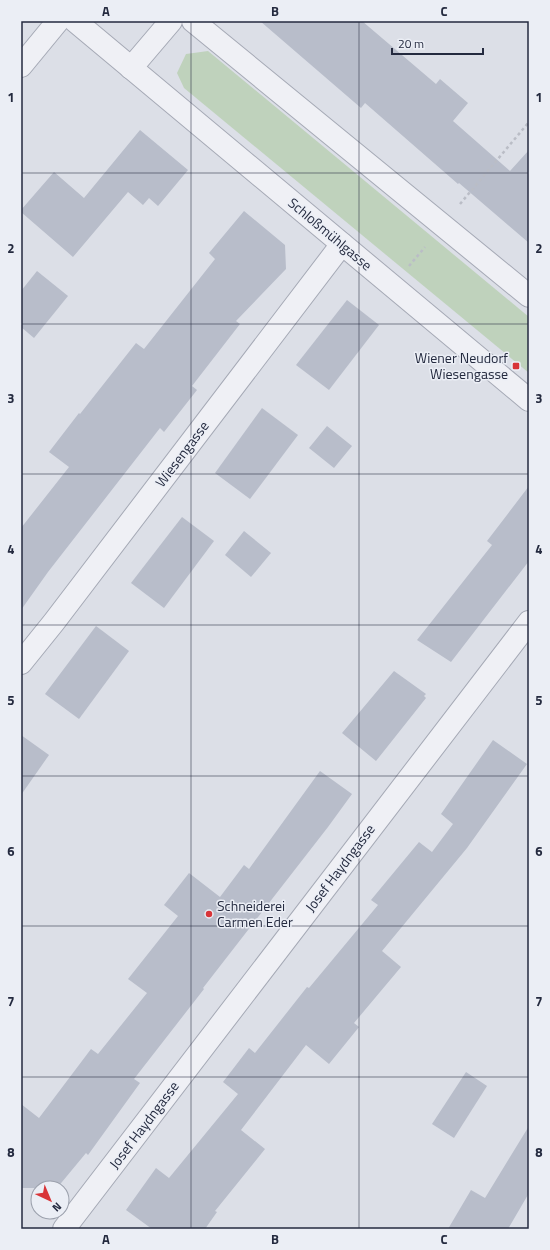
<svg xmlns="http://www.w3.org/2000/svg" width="550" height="1250" viewBox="0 0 550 1250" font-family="'Titillium Web',sans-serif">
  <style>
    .green { fill: #bfd2bc }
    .building { fill: #b8bdca }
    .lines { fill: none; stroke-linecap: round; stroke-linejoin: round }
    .street-casing { stroke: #a5a9b5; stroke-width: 24 }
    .path { stroke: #babdc6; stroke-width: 2.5; stroke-dasharray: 3 3; stroke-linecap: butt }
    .street { stroke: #eff0f5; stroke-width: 22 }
    .grid { fill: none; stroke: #242a3f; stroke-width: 1; stroke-opacity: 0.55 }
    .poi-dot { fill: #d83438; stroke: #ebeef5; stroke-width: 1.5 }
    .labels { text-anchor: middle; stroke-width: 3; stroke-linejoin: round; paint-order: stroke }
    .street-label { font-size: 14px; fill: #242a3f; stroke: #ebeef5 }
    .poi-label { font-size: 14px; fill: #242a3f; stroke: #ebeef5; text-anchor: end }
    .neatline { fill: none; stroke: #242a3f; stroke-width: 1.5 }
    .grid-label { font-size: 13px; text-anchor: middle; font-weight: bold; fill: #242a3f }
  </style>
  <rect width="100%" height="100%" fill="#dcdfe7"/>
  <path class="green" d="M 208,51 L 529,317 L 529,373 L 184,88 L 177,73 L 186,54 Z"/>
  <g class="building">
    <path d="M 260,21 L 362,21 L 436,84 L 440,79 L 468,103 L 453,121 L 510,171 L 529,150 L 529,243 L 459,183 L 458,184 L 365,103 L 361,108 Z"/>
    <path d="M 140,130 L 188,170 L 158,206 L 149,198 L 143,205 L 128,192 L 73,257 L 21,212 L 21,210 L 54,172 L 84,198 Z"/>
    <path d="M 244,211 L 285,245 L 286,269 L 236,321 L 240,324 L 192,386 L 197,390 L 164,432 L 160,428 L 48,572 L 21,610 L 21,528 L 69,467 L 49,452 L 79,413 L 80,414 L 136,343 L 144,349 L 215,259 L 209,253 Z"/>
    <path d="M 37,271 L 68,296 L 34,338 L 21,327 L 21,291 Z"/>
    <path d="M 347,300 L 379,325 L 329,390 L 296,365 Z"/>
    <path d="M 262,408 L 298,435 L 250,499 L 215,473 Z"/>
    <path d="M 327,426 L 352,446 L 334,468 L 309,448 Z"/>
    <path d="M 529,486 L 529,561 L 451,662 L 417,640 L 492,545 L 487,541 Z"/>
    <path d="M 182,517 L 214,541 L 164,608 L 131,583 Z"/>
    <path d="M 244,531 L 271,553 L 251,577 L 225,555 Z"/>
    <path d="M 96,626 L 129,651 L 79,719 L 45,694 Z"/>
    <path d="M 394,671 L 426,694 L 424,696 L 426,698 L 376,761 L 342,733 Z"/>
    <path d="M 21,735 L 49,755 L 21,795 Z"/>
    <path d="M 493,740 L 527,764 L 467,848 L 382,951 L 401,967 L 354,1023 L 359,1027 L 329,1064 L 306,1045 L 241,1130 L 265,1149 L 215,1211 L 217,1212 L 205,1229 L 152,1229 L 126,1210 L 156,1168 L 169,1178 L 238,1094 L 223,1082 L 249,1048 L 255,1053 L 307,987 L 309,988 L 378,905 L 371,900 L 419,842 L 432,852 L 453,824 L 441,814 Z"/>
    <path d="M 320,771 L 352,794 L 328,827 L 203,988 L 204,989 L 134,1079 L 140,1083 L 88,1155 L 86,1153 L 57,1188 L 21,1188 L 21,1104 L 39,1118 L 91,1049 L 98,1054 L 147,993 L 128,979 L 178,916 L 164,905 L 189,873 L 220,897 L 244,865 L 249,869 Z"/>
    <path d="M 466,1072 L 487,1086 L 454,1138 L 432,1124 Z"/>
    <path d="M 529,1126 L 529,1193 L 508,1229 L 448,1229 L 471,1190 L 485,1198 Z"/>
  </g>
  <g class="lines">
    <defs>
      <g id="street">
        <path d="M 75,21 L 529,400"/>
        <path d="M 193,21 L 529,296"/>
        <path d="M 21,66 L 58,21"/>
        <path d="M 131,68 L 171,21"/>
        <path d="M 21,663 L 54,622 L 342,244"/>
        <path d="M 64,1229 L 529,622"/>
      </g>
    </defs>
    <use href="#street" class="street-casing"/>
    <g class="path">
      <path d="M 460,204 L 529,122"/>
      <path d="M 409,266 L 425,247"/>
    </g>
    <use href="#street" class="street"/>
  </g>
  <path class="grid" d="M 191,21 L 191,1229M 359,21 L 359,1229M 21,173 L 529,173M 21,324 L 529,324M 21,474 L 529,474M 21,625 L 529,625M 21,776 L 529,776M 21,926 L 529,926M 21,1077 L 529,1077"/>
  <g class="poi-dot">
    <rect x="512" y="362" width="8" height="8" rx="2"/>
    <circle cx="209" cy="914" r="4"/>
  </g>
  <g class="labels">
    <g class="street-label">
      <text transform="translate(330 234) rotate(40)" y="5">Schloßmühlgasse</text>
      <text transform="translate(182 454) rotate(-53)" y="5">Wiesengasse</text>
      <text transform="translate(340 868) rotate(-53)" y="5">Josef Haydngasse</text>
      <text transform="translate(144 1125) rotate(-53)" y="5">Josef Haydngasse</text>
    </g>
    <g class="poi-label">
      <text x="508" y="363">Wiener Neudorf<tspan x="508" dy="16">Wiesengasse</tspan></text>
      <text x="217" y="911" text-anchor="start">Schneiderei<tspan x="217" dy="16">Carmen Eder</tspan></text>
    </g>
  </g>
  <rect width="550" height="1250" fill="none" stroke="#ebeef5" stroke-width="44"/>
  <g transform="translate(50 1200) rotate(136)"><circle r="19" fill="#ebeef5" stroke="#9ba0ac"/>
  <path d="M0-3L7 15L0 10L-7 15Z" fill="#d83438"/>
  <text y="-6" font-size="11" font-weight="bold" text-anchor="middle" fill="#242a3f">N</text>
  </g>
  <path d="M392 48v6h91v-6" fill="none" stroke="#242a3f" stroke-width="2"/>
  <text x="398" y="48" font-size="12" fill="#242a3f" stroke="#ebeef5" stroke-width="3" paint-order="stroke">20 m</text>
  <rect x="22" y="22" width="506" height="1206" class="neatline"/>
  <g class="grid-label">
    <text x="106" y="16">A</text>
    <text x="275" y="16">B</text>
    <text x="444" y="16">C</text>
    <text x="11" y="102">1</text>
    <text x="539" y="102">1</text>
    <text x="11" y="253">2</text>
    <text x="539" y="253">2</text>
    <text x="11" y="403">3</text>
    <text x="539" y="403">3</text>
    <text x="11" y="554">4</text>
    <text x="539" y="554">4</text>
    <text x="11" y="705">5</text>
    <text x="539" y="705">5</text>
    <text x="11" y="856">6</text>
    <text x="539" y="856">6</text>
    <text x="11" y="1006">7</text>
    <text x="539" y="1006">7</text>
    <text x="11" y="1157">8</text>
    <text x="539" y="1157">8</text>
    <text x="106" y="1244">A</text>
    <text x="275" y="1244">B</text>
    <text x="444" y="1244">C</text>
  </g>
</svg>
